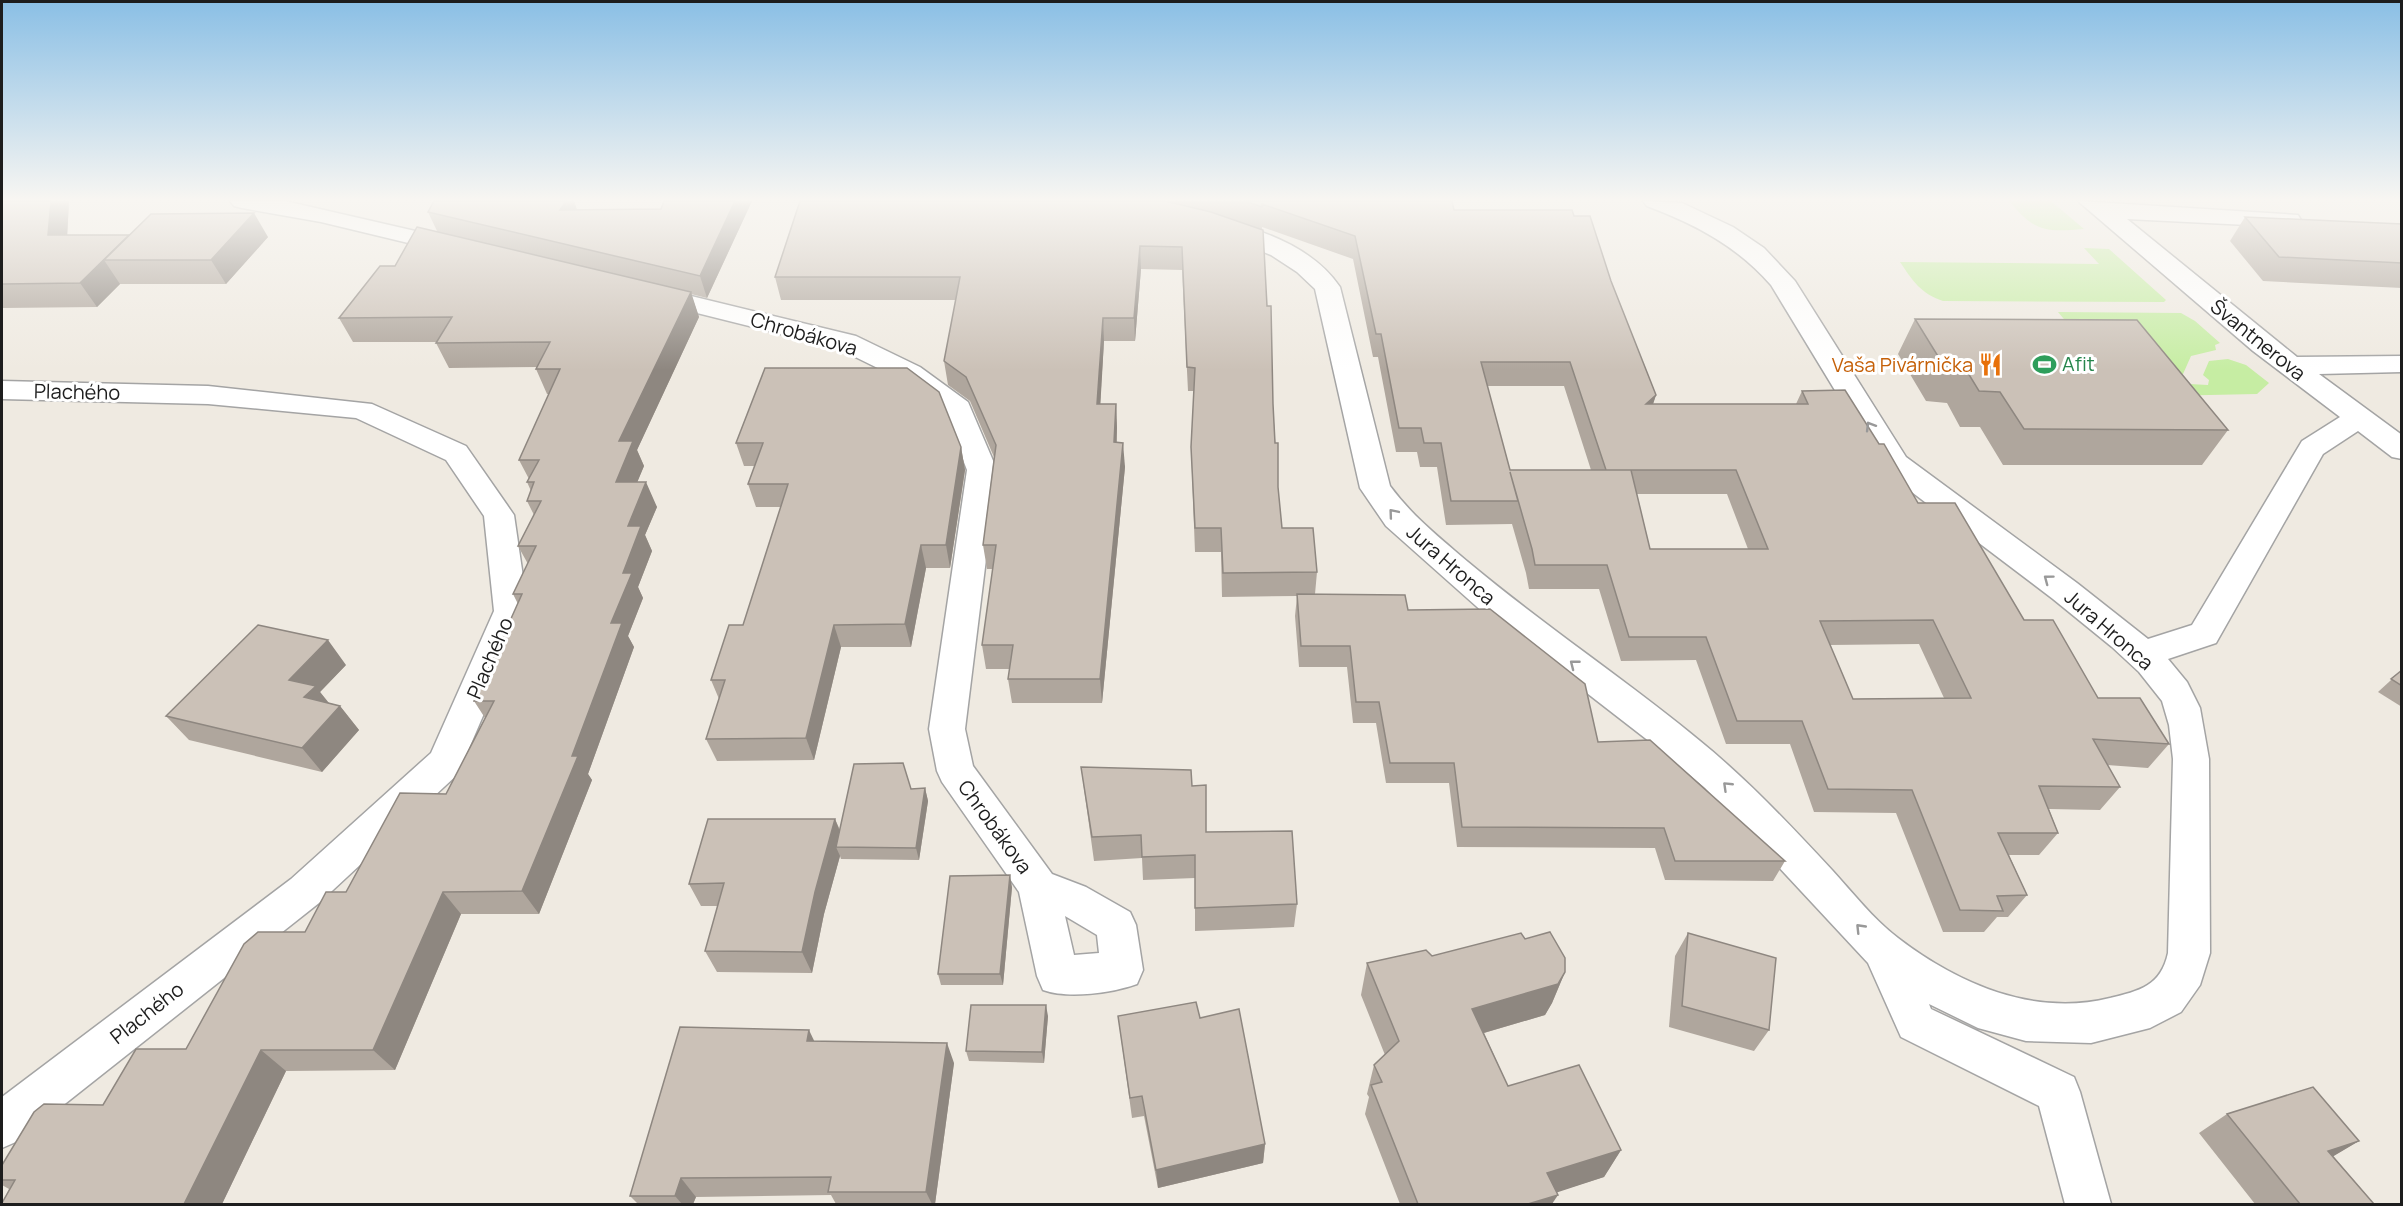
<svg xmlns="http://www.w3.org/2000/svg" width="2403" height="1206" viewBox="0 0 2403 1206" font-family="Manrope,sans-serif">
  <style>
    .grass { fill: #c6eda3 }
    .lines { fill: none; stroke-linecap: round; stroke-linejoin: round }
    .minor-casing { stroke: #a4a4a4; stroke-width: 3 }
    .minor { fill: #fff; fill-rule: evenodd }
    .wall { fill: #afa69d; fill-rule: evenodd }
    .shaded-wall { fill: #8e8780 }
    .building { fill: #cbc1b7; stroke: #8e8780; stroke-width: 1.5; fill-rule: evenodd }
    .oneway { stroke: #999 }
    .labels { text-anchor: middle; stroke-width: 6; stroke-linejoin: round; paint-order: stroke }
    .street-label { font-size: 20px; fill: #1d1d1d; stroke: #fff }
    .leisure-label { font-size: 20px; fill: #27864d; stroke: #fff; text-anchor: start }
    .food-label { font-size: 20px; fill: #c56008; stroke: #fff; text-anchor: end }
  </style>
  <rect width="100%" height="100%" fill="#efeae1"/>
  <g class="grass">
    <path d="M 2009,201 L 2051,201 L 2084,229 C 2044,232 2035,232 2009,201 Z"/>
    <path d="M 2084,248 L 2109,249 L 2166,300 L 2164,302 L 1943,301 C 1921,294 1912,280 1900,262 L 2099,264 Z"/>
    <path d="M 2058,312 L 2181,313 L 2195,321 L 2220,343 L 2215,345 L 2216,350 L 2191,356 L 2183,374 L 2144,373 L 2084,343 Z"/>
    <path d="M 2228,359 L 2246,365 L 2269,383 L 2257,394 L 2161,396 L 2189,384 L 2208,385 L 2209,380 L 2203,375 L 2209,361 Z"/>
  </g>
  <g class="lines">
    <defs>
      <g id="minor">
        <path d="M 230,201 L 285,201 L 463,242 L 466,247 L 463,252 L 454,254 L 321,222 L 242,208 L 234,206 Z"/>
        <path d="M 1643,201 L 1682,203 L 1733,227 L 1764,248 L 1795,281 L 1906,457 L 2077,583 L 2148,639 L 2192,625 L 2302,441 L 2340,417 L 2253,351 L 2078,201 L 2298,215 L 2301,220 L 2298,225 L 2289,227 L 2127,219 L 2297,357 L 2402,356 L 2402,372 L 2319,374 L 2402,435 L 2402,459 L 2392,457 L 2358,431 L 2323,454 L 2216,643 L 2168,659 L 2187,682 L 2200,708 L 2209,759 L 2210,953 L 2200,985 L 2181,1012 L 2150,1028 L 2091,1043 L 2026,1041 L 1978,1028 L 1929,1004 L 1931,1009 L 2074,1077 L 2080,1092 L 2111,1204 L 2065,1204 L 2039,1106 L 1901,1037 L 1868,963 L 1705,788 L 1663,752 L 1485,614 L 1386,526 L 1360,488 L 1315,289 L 1297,272 L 1271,255 L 1215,233 L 1212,228 L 1215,223 L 1224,221 C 1267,231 1314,249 1340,287 L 1390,486 C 1413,517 1439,537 1468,562 C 1543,625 1625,679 1700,741 C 1748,780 1790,825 1832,870 C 1853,893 1873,919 1898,938 C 1958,984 2034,1017 2110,998 C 2139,991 2161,986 2168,953 L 2173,759 L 2169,725 L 2162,701 L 2139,672 L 2112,647 L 2053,599 L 1884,471 L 1771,285 C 1737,246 1695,224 1647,206 Z"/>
        <path d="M 650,286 L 856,336 L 920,367 L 968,402 L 997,470 L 965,729 L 973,766 L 1052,874 L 1086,887 L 1130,912 L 1136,925 L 1143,970 L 1137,984 C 1112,993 1068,999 1043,990 L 1037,976 L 1019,892 L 942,782 L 937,771 L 929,729 L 967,470 L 945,413 L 900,379 L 837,348 L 641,299 L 637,294 L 641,289 ZM 1065,916 L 1097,935 L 1099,953 L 1074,955 Z"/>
        <path d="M 2,381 L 208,386 L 372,404 L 466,446 L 514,515 L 528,611 L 458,774 L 319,903 L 18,1141 L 2,1148 L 2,1097 L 291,879 L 431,753 L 494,611 L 484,516 L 446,460 L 356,418 L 208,404 L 2,399 Z"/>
      </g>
    </defs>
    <use href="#minor" class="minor-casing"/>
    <use href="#minor" class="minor"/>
  </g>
  <g class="wall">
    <path d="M 2,201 L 69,201 L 67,235 L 268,237 L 226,284 L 120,284 L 97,307 L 2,308 Z"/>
    <path d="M 434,201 L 574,201 L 577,210 L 661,209 L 664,201 L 752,201 L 707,298 L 691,294 L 699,317 L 637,450 L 644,466 L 637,482 L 657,507 L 645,535 L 652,551 L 638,587 L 643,598 L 628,636 L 634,647 L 588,774 L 592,780 L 539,914 L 461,914 L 395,1070 L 286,1071 L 222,1204 L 2,1204 L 9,1189 L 2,1185 L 2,1165 L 103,1105 L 186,1049 L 446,794 L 485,718 L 474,701 L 518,604 L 513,594 L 528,564 L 518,546 L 534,515 L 527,501 L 531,491 L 527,482 L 529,479 L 519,460 L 549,394 L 547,394 L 536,369 L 537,367 L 449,368 L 436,343 L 437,342 L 353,342 L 339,318 L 395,266 L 437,231 L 428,212 Z"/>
    <path d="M 800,201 L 1452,201 L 1454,210 L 1574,216 L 1611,281 L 1656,395 L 1653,404 L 1796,404 L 1802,391 L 1918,503 L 2024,620 L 2098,698 L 2169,744 L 2148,768 L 2107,765 L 2120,787 L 2100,810 L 2049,809 L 2058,833 L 2039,855 L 2009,855 L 2027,895 L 2008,917 L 1997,917 L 1984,932 L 1943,932 L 1896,813 L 1814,812 L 1790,744 L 1726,744 L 1696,660 L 1621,661 L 1599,589 L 1529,589 L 1526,573 L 1512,524 L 1446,525 L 1437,467 L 1420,467 L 1417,452 L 1396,452 L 1378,357 L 1373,357 L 1353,259 L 1262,227 L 1278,487 L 1282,528 L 1317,572 L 1315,594 L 1408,610 L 1598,742 L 1785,861 L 1773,881 L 1665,880 L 1655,848 L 1457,847 L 1449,783 L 1386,783 L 1376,723 L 1353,723 L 1347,667 L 1299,667 L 1295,616 L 1297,596 L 1222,597 L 1221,552 L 1195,552 L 1191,447 L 1194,391 L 1188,391 L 1182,270 L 1141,269 L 1135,341 L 1104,341 L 1100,404 L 1116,404 L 1117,428 L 1117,443 L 1125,467 L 1102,703 L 1012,703 L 1008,679 L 1010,669 L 986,669 L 982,645 L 993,569 L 987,569 L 983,545 L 994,457 L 970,401 L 948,385 L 944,361 L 956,300 L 781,300 L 775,277 ZM 1487,386 L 1564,386 L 1591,470 L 1510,470 ZM 1637,494 L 1727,494 L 1748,549 L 1650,549 ZM 1919,644 L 1944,698 L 1853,699 L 1830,645 Z"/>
    <path d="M 2245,217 L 2402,224 L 2402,288 L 2263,281 L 2230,241 Z"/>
    <path d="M 1915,319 L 2228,430 L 2202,465 L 2003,465 L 1980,427 L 1960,427 L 1947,403 L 1926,401 L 1898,354 Z"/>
    <path d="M 736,443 L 961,447 L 965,470 L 950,568 L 926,568 L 911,647 L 841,647 L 814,760 L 717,761 L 706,739 L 719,699 L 711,680 L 743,625 L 781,507 L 756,507 L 748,484 L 755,466 L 744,466 Z"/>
    <path d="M 346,665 L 320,692 L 329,703 L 340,706 L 359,730 L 322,772 L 189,740 L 166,716 Z"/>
    <path d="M 2402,670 L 2402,707 L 2378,692 Z"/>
    <path d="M 1081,767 L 1192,786 L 1206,832 L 1297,904 L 1294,927 L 1195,931 L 1195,878 L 1143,880 L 1142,858 L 1094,861 Z"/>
    <path d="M 925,788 L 928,801 L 919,860 L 841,859 L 840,856 L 824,914 L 812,973 L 717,972 L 705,951 L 718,906 L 701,906 L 689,884 L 835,819 L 840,830 L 911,789 Z"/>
    <path d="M 1012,887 L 1003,985 L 941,985 L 938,974 Z"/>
    <path d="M 1688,933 L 1769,1030 L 1754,1051 L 1669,1027 L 1675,956 Z"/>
    <path d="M 1432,956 L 1565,972 L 1552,1003 L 1545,1015 L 1484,1033 L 1508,1086 L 1621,1150 L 1604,1177 L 1556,1192 L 1552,1204 L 1400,1204 L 1365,1114 L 1369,1097 L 1367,1094 L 1374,1065 L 1385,1055 L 1361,995 L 1367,963 Z"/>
    <path d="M 1048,1016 L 1044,1063 L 969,1061 L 966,1051 Z"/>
    <path d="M 1118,1016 L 1200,1018 L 1265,1144 L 1263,1163 L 1158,1188 L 1144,1116 L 1132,1118 Z"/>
    <path d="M 814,1041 L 954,1063 L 935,1204 L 836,1204 L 831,1195 L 696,1197 L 693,1204 L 638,1204 L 630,1196 Z"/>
    <path d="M 2227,1114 L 2359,1141 L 2333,1156 L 2374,1204 L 2255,1204 L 2199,1133 Z"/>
  </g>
  <g class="shaded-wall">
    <path d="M 51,201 L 69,201 L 66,259 L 48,235 Z"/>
    <path d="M 566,201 L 574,201 L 579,216 L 560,210 Z"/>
    <path d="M 735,201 L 752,201 L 707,298 L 700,276 Z"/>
    <path d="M 254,213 L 268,237 L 226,284 L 211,260 Z"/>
    <path d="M 129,235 L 104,260 L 120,284 L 97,307 L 80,283 Z"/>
    <path d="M 1140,246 L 1141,269 L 1135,341 L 1134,318 Z"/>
    <path d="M 691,292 L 699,317 L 637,450 L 644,466 L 627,507 L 616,482 L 619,441 Z"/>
    <path d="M 1103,318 L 1104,341 L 1099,428 L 1097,404 Z"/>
    <path d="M 1656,395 L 1648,419 L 1646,404 Z"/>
    <path d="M 1116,404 L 1117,428 L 1115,466 L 1114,442 Z"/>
    <path d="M 1123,443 L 1125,467 L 1102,703 L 1100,679 Z"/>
    <path d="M 961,447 L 965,470 L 950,568 L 946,545 Z"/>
    <path d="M 646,482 L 657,507 L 645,535 L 652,551 L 638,587 L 643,598 L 628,636 L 634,647 L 588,774 L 592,780 L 539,914 L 522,891 L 572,756 L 611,623 L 623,573 L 628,526 Z"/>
    <path d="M 921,545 L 926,568 L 911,647 L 905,624 Z"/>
    <path d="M 834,625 L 841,647 L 814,760 L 806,738 Z"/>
    <path d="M 328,640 L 346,665 L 320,692 L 335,711 L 324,722 L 289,680 Z"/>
    <path d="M 340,706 L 359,730 L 322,772 L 302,748 Z"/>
    <path d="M 925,788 L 928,801 L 919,860 L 916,848 Z"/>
    <path d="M 835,819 L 844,842 L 836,847 L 840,856 L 824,914 L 812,973 L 802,952 L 815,892 Z"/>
    <path d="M 1010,875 L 1012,887 L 1003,985 L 1000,974 Z"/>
    <path d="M 443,892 L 461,914 L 395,1070 L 373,1050 Z"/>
    <path d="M 1565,972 L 1552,1003 L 1545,1015 L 1463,1039 L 1472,1009 Z"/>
    <path d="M 1046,1005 L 1048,1016 L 1044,1063 L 1042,1052 Z"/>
    <path d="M 809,1030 L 819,1051 L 807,1041 Z"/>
    <path d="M 947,1043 L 954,1063 L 935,1204 L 932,1204 L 926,1192 Z"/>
    <path d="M 261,1050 L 286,1071 L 222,1204 L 184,1204 Z"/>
    <path d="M 2359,1141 L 2327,1160 L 2328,1151 Z"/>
    <path d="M 1265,1144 L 1263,1163 L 1158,1188 L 1156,1170 Z"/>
    <path d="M 1621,1150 L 1604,1177 L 1534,1200 L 1547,1173 Z"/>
    <path d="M 681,1178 L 696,1197 L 693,1204 L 682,1204 L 675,1196 Z"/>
    <path d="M 1558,1195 L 1552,1204 L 1528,1204 Z"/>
  </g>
  <g class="building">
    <path d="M 2,201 L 51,201 L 48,235 L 129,235 L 80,283 L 2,284 Z"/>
    <path d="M 434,201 L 566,201 L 560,210 L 661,209 L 664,201 L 735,201 L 700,276 L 428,212 Z"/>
    <path d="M 800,201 L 1165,201 L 1211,212 L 1263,230 L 1267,306 L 1271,306 L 1273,404 L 1275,443 L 1278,443 L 1278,487 L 1282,528 L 1313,528 L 1317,572 L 1223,573 L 1221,528 L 1195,528 L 1191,447 L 1195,368 L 1187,367 L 1182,247 L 1140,246 L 1134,318 L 1103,318 L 1097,404 L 1116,404 L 1114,442 L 1123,443 L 1100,679 L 1008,679 L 1013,645 L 982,645 L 996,545 L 983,545 L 996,445 L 966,377 L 944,361 L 960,277 L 775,277 Z"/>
    <path d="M 1245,201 L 1452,201 L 1454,210 L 1572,210 L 1574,216 L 1590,216 L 1611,281 L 1656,395 L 1646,404 L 1808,404 L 1802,391 L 1845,390 L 1879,444 L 1884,444 L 1918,503 L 1955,503 L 2024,620 L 2053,620 L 2098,698 L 2140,698 L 2169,744 L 2093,739 L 2120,787 L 2039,786 L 2058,833 L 1998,833 L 2027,895 L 1997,896 L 2003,911 L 1960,910 L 1912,790 L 1828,789 L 1802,721 L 1737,721 L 1706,637 L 1629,637 L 1607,565 L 1535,565 L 1532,549 L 1510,472 L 1518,501 L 1451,501 L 1441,443 L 1424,443 L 1421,428 L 1399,428 L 1381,334 L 1376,334 L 1355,236 L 1262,204 L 1262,207 ZM 1481,362 L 1570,362 L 1606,470 L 1736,470 L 1768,549 L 1650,549 L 1631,470 L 1510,470 ZM 1933,620 L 1971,698 L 1853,699 L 1820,621 Z"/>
    <path d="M 254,213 L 211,260 L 104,260 L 151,214 Z"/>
    <path d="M 2245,217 L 2402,224 L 2402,263 L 2279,257 Z"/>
    <path d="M 417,227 L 691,292 L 619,441 L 633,441 L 616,482 L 646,482 L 628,526 L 641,526 L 623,573 L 632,573 L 611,623 L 622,623 L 572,756 L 578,756 L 522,891 L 443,892 L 373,1050 L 261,1050 L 184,1204 L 2,1204 L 2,1203 L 15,1180 L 2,1180 L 2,1165 L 34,1112 L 44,1104 L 103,1105 L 136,1049 L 186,1049 L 244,944 L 258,932 L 305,932 L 326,892 L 346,892 L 400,793 L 446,794 L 494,701 L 474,701 L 522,594 L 513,594 L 536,546 L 518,546 L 541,501 L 527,501 L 534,482 L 527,482 L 539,460 L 519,460 L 560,369 L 536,369 L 550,342 L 436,343 L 452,317 L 339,318 L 380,266 L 395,266 Z"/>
    <path d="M 1915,319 L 2137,320 L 2228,430 L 2024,429 L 2000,392 L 1979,391 L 1965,368 L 1944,366 Z"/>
    <path d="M 765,368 L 907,368 L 939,392 L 961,447 L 946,545 L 921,545 L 905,624 L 834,625 L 806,738 L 706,739 L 725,680 L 711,680 L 729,625 L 743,625 L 788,484 L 748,484 L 763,443 L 736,443 Z"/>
    <path d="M 1297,594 L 1405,595 L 1408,610 L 1490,609 L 1585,684 L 1598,742 L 1650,740 L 1785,861 L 1675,861 L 1664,828 L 1462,827 L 1454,763 L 1390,763 L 1379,702 L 1356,702 L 1350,646 L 1301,646 Z"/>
    <path d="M 258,625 L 328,640 L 289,680 L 316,686 L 304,697 L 340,706 L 302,748 L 166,716 Z"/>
    <path d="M 2402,670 L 2402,686 L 2391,679 Z"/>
    <path d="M 903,763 L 911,789 L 925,788 L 916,848 L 836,847 L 854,764 Z"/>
    <path d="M 1081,767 L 1191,770 L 1192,786 L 1206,785 L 1206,832 L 1292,831 L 1297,904 L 1195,908 L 1195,855 L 1142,857 L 1141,835 L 1092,837 Z"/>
    <path d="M 708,819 L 835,819 L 815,892 L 802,952 L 705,951 L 724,883 L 689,884 Z"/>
    <path d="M 1010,875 L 1000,974 L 938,974 L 950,876 Z"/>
    <path d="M 1550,932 L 1565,958 L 1565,972 L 1558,984 L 1472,1009 L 1508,1086 L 1579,1065 L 1621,1150 L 1547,1173 L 1558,1195 L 1528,1204 L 1418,1204 L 1371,1085 L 1382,1082 L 1374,1065 L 1399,1041 L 1367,963 L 1426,950 L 1432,956 L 1521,933 L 1525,939 Z"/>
    <path d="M 1688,933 L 1776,958 L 1769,1030 L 1682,1006 Z"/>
    <path d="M 1196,1002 L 1200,1018 L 1239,1009 L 1265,1144 L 1156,1170 L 1142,1096 L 1130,1098 L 1118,1016 Z"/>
    <path d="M 971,1005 L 1046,1005 L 1042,1052 L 966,1051 Z"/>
    <path d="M 680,1027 L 809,1030 L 807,1041 L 947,1043 L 926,1192 L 828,1192 L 831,1177 L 681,1178 L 675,1196 L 630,1196 Z"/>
    <path d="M 2313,1087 L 2359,1141 L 2328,1151 L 2374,1204 L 2300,1204 L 2227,1114 Z"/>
  </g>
  <defs><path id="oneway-chevron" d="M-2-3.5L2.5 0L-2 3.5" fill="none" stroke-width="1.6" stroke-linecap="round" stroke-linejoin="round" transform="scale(1.5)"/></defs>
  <g class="oneway">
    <use href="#oneway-chevron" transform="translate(1870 426) rotate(-121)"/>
    <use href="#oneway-chevron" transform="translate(1393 513) rotate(-130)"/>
    <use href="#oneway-chevron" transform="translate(2048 579) rotate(-143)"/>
    <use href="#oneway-chevron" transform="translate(1574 664) rotate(-142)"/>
    <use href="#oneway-chevron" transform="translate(1727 786) rotate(-136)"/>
    <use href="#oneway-chevron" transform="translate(1860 928) rotate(-134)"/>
  </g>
  <linearGradient id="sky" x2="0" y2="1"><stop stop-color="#8abfe5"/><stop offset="0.54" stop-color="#f8f6f2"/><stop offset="1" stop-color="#f8f6f2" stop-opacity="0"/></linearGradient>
  <rect width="2403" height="370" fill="url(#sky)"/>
  <defs>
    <symbol id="stadium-bare" viewBox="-9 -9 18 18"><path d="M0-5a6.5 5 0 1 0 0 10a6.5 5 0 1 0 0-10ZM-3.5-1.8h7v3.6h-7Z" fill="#2e9e5b" stroke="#fff" stroke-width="2.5" paint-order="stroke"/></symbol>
    <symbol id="restaurant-bare" viewBox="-9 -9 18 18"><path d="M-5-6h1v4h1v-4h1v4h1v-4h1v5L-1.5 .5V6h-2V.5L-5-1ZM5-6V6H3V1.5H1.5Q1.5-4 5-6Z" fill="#e8710a" stroke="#fff" stroke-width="2.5" paint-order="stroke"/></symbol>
  </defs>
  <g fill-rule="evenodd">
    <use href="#stadium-bare" x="2028" y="348" width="33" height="33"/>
    <use href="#restaurant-bare" x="1974" y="348" width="33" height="33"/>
  </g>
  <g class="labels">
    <g class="street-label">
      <text transform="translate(804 334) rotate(16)" y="7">Chrobákova</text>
      <text transform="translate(2258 340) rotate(39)" y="7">Švantnerova</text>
      <text transform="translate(77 392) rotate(1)" y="7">Plachého</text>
      <text transform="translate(1451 565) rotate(41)" y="7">Jura Hronca</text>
      <text transform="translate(2109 630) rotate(41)" y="7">Jura Hronca</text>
      <text transform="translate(490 658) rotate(-67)" y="7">Plachého</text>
      <text transform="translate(995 827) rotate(54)" y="7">Chrobákova</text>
      <text transform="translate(147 1013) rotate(-38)" y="7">Plachého</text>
    </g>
    <g class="leisure-label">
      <text x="2062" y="371">Afit</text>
    </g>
    <g class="food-label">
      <text x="1973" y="372">Vaša Pivárnička</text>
    </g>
  </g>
  <rect width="2403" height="1206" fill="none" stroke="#1d1d1d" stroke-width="6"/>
</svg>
